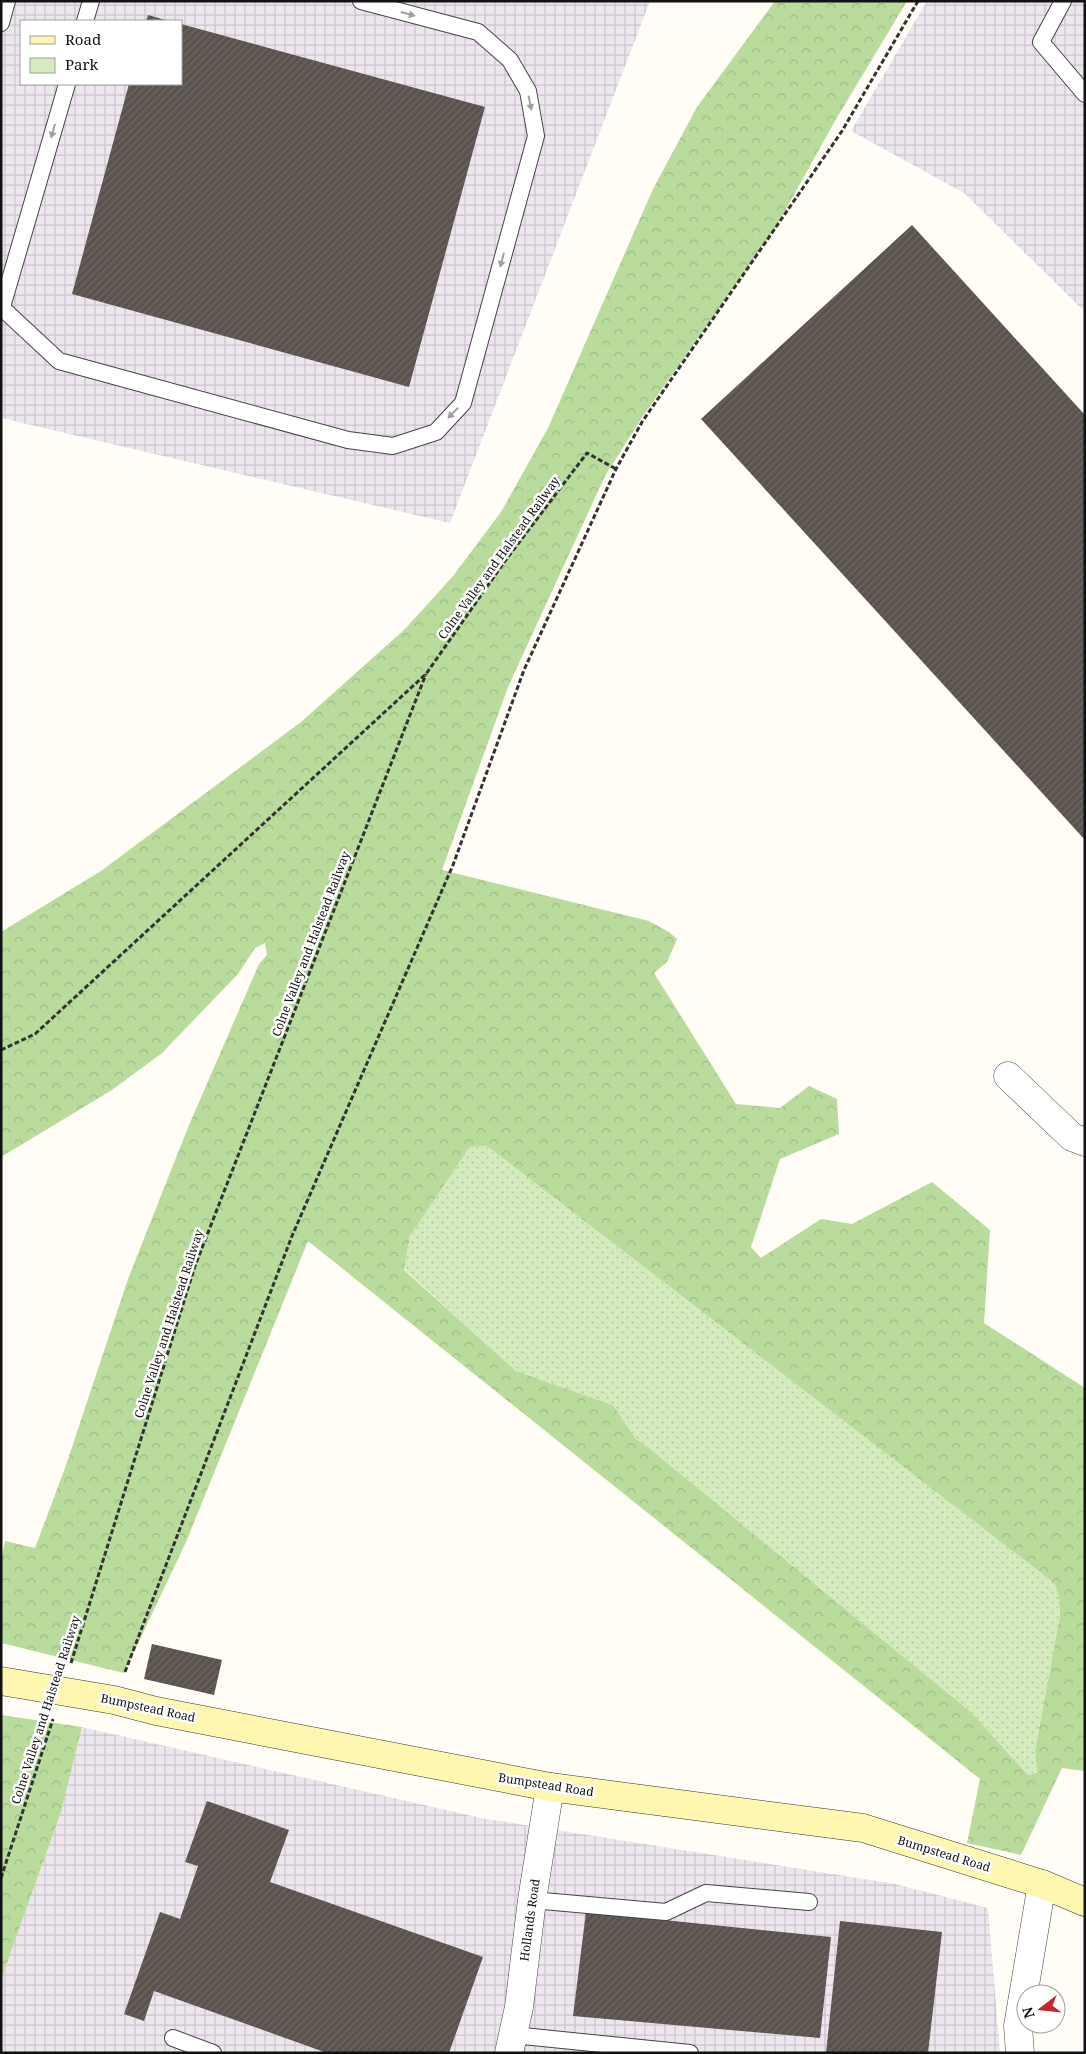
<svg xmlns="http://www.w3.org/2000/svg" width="1086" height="2054" viewBox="0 0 1086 2054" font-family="'Noto Serif',serif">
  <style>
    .industrial { fill: url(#industrial-grid); fill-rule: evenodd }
    .green { fill: url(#green-dots) }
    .forest { fill: url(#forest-crowns); fill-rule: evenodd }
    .building { fill: url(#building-hatch) }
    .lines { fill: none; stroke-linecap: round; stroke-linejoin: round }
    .service-casing { stroke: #444; stroke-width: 18 }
    .minor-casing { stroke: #444; stroke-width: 29 }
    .tertiary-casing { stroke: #444; stroke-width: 29 }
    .secondary-casing { stroke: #333; stroke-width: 29 }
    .path { stroke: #333; stroke-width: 3; stroke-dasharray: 5 2.5; stroke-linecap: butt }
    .service { stroke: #fff; stroke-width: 16 }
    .minor { stroke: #fff; stroke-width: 28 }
    .tertiary { stroke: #fff; stroke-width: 28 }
    .secondary { stroke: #fff6b0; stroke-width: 28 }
    .oneway { fill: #a0a0a0 }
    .labels { text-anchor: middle; stroke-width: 5; stroke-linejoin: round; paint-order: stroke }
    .street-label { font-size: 12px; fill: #111; stroke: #fff }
  </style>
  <defs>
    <pattern id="industrial-grid" width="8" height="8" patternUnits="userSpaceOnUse" patternTransform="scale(1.25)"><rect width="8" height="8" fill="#eee6ef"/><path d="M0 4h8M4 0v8" fill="none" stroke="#cbc4cc"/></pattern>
    <pattern id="green-dots" width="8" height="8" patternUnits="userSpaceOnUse" patternTransform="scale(1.25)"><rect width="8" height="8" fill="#d5ebbd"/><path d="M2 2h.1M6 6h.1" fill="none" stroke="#b6c8a1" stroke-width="1.8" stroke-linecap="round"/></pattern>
    <pattern id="forest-crowns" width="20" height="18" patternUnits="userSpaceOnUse" patternTransform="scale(1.25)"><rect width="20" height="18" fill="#b9dc9c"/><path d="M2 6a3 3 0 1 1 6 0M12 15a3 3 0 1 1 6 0" fill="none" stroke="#9ebc85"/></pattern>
    <pattern id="building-hatch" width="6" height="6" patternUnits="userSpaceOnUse" patternTransform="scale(1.25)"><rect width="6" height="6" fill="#5a524d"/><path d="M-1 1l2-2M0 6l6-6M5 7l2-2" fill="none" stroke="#6d6662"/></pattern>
  </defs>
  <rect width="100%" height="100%" fill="#fffdf5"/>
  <g class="industrial">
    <path d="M 1,1 L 650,1 L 450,523 L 1,418 ZM 21,21 L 181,21 L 181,84 L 21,84 Z"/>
    <path d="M 927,1 L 1085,1 L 1085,312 L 964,193 L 851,131 Z"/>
    <path d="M 82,1727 L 481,1818 L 895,1884 L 988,1908 L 1000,2053 L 1,2053 L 1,1980 L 61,1812 Z"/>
  </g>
  <path class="green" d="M 487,1146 L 1054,1583 L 1059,1596 L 1060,1615 L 1035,1749 L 1037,1771 L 1028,1775 L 971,1712 L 649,1448 L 636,1439 L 613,1405 L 516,1371 L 404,1269 L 410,1236 L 470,1147 Z"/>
  <g class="forest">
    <path d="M 775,1 L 907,1 L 835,121 L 776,227 L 643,416 L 605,476 L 508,687 L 442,870 L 649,921 L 669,932 L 677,939 L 667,962 L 654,973 L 736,1104 L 780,1108 L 809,1086 L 837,1099 L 839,1134 L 780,1159 L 751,1247 L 761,1258 L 821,1219 L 852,1224 L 932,1182 L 990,1230 L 984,1323 L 1085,1388 L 1085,1771 L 1062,1768 L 1021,1855 L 967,1843 L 980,1779 L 308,1241 L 186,1542 L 124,1673 L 1,1643 L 1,1562 L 5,1541 L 35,1548 L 65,1468 L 128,1279 L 189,1125 L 259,964 L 267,955 L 265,943 L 255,948 L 238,974 L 162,1053 L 112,1090 L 1,1157 L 1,932 L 101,871 L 301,722 L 405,629 L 453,576 L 501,512 L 548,428 L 653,189 L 697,107 ZM 487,1146 L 1054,1583 L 1059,1596 L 1060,1615 L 1035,1750 L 1037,1772 L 1028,1775 L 971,1712 L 649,1448 L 636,1439 L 613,1405 L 516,1371 L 404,1270 L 410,1236 L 470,1147 Z"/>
    <path d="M 1,1715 L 82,1727 L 61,1812 L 1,1980 Z"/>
  </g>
  <g class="building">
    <path d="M 148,15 L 169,21 L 146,21 Z"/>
    <path d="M 181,24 L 485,107 L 409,387 L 72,294 L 129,84 L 181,84 Z"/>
    <path d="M 912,225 L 1085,415 L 1085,840 L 701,419 Z"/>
    <path d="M 152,1644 L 222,1660 L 214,1695 L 144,1679 Z"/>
    <path d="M 207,1801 L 289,1830 L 270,1882 L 483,1957 L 449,2053 L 327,2053 L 154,1991 L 144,2021 L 124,2014 L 160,1912 L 180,1919 L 198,1866 L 185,1862 Z"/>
    <path d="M 586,1912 L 831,1937 L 820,2038 L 573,2016 Z"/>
    <path d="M 840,1921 L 942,1932 L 928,2053 L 826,2053 Z"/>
  </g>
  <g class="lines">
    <defs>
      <g id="service">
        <path d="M 1063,1 L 1041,42 L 1085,94"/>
        <path d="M 85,21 L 91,1"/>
        <path d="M 1,23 L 7,1"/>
        <path d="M 1,307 L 59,361 L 348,440 L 393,446 L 436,432 L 463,403 L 536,136 L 528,91 L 510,60 L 478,32 L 361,1"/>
        <path d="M 2,307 L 67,84"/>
        <path d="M 532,1900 L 666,1912 L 706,1893 L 809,1902"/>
        <path d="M 513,2035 L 690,2053"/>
        <path d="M 173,2038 L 213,2053"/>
      </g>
      <path id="minor" d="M 1008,1076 L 1072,1137 L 1085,1142"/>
      <g id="tertiary">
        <path d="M 509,2053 L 519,2007 L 532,1900 L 550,1787"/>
        <path d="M 1020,2053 L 1018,2026 L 1042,1884"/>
      </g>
      <path id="secondary" d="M 1,1681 L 114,1700 L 156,1711 L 550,1787 L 863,1828 L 1042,1884 L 1085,1902"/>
    </defs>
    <use href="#service" class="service-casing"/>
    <use href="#minor" class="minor-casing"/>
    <use href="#tertiary" class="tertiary-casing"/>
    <use href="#secondary" class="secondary-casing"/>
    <g class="path">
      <path d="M 1,1050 L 35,1034 L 426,674 L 505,561 L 587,453 L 616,469"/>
      <path d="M 71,1663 L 195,1266 L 426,674"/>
      <path d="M 125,1672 L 292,1236 L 453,865 L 524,670 L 616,469 L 642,422 L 842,131 L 918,1"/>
      <path d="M 1,1878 L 53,1719"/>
    </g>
    <use href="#service" class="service"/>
    <use href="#minor" class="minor"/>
    <use href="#tertiary" class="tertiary"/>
    <use href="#secondary" class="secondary"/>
  </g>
  <defs><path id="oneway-solid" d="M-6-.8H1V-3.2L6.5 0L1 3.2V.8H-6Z" transform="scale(1.25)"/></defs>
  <g class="oneway">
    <use href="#oneway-solid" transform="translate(408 14) rotate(15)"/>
    <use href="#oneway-solid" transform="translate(530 103) rotate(79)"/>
    <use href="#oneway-solid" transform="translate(53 131) rotate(106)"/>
    <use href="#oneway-solid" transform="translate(502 260) rotate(105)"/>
    <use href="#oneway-solid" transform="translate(453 413) rotate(134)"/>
  </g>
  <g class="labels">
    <g class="street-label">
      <text transform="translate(499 558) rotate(-54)" y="4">Colne Valley and Halstead Railway</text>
      <text transform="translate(311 944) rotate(-69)" y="4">Colne Valley and Halstead Railway</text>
      <text transform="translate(169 1324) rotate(-72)" y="4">Colne Valley and Halstead Railway</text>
      <text transform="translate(148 1708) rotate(12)" y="4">Bumpstead Road</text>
      <text transform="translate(46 1710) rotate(-72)" y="4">Colne Valley and Halstead Railway</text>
      <text transform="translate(546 1785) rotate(9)" y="4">Bumpstead Road</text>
      <text transform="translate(944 1854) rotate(17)" y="4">Bumpstead Road</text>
      <text transform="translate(530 1920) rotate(-82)" y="4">Hollands Road</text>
    </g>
  </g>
  <rect width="1086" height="2054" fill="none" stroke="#111111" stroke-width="5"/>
  <rect x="20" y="20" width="162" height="65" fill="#ffffff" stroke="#a0a0a0"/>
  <rect x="30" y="36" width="25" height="8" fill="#fff6b0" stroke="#a0a0a0"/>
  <text x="65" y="45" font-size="15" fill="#111111">Road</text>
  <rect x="30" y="58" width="25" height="15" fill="#d5ebbd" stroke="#a0a0a0"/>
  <text x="65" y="70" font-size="15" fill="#111111">Park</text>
  <g transform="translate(1041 2009) rotate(254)"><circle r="24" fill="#ffffff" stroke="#a0a0a0"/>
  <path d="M0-4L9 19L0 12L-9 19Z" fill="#c4262e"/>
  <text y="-8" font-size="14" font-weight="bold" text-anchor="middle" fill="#111111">N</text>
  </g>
</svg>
